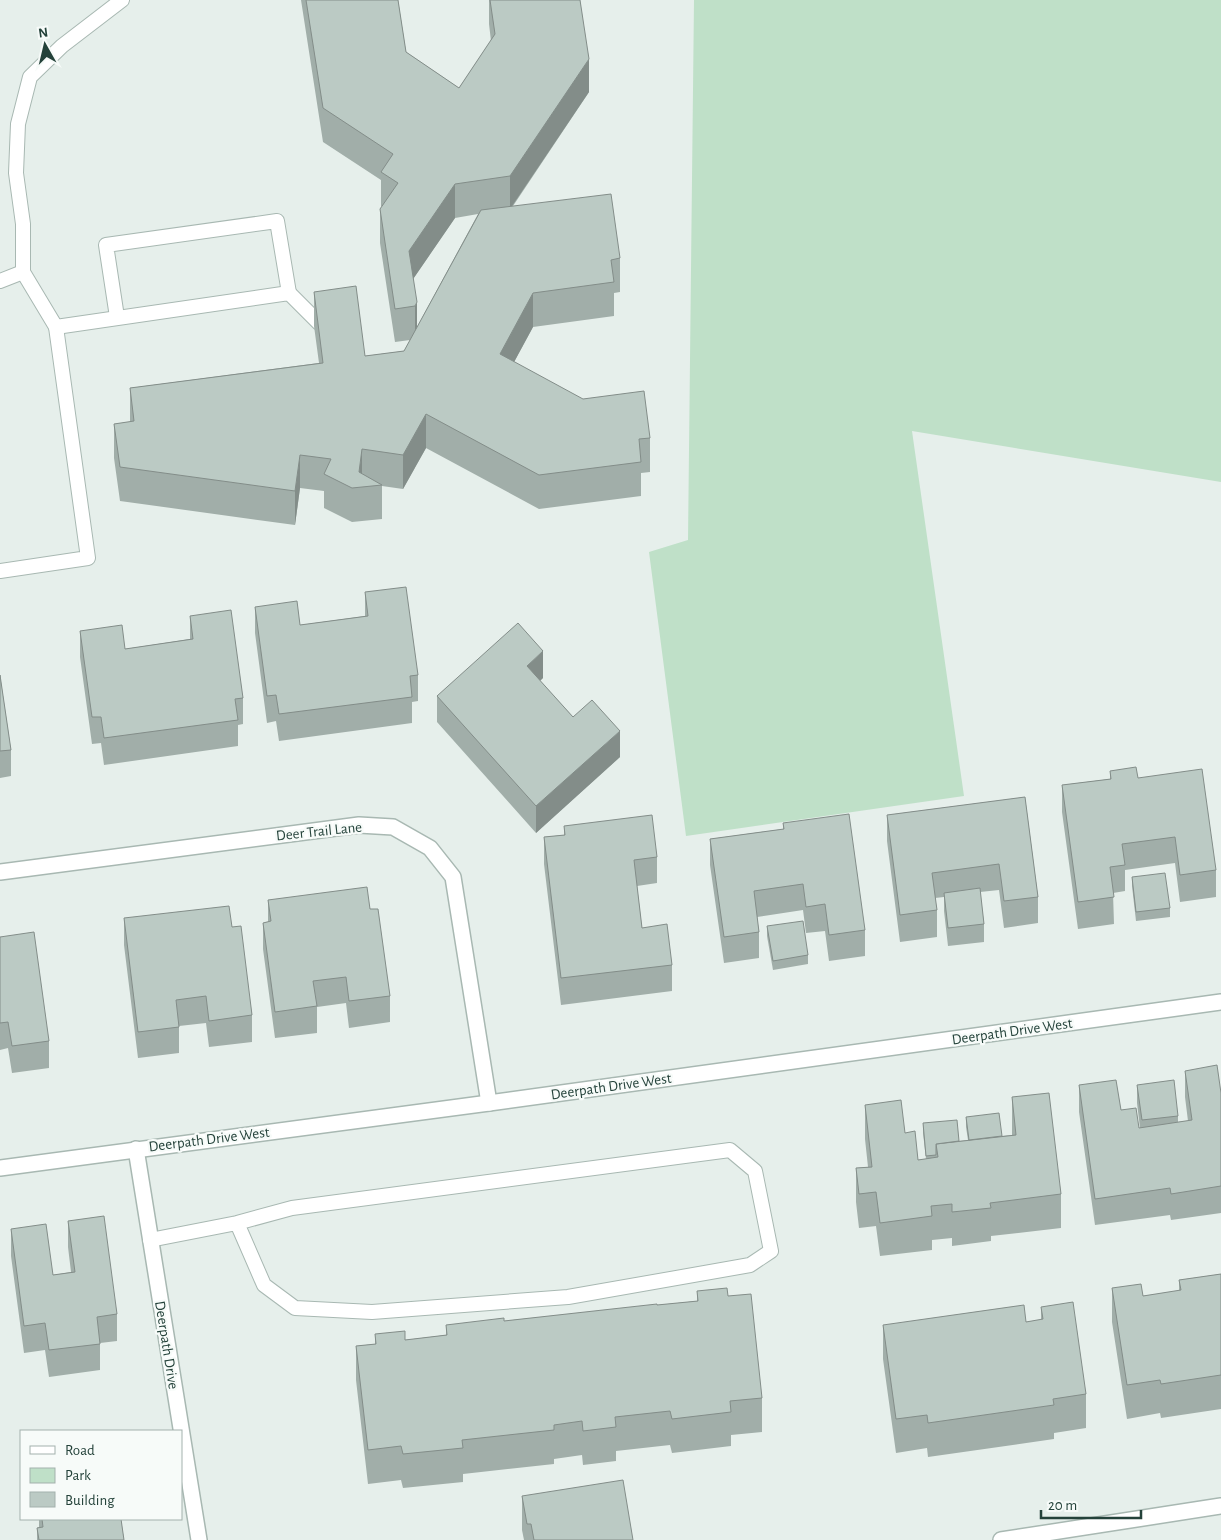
<svg xmlns="http://www.w3.org/2000/svg" width="1221" height="1540" viewBox="0 0 1221 1540" font-family="'Alegreya Sans',sans-serif">
  <style>
    .green { fill: #bfe0c8 }
    .lines { fill: none; stroke-linecap: round; stroke-linejoin: round }
    .lane-casing { stroke: #a8b8b2; stroke-width: 16 }
    .street-casing { stroke: #a8b8b2; stroke-width: 18 }
    .lane { stroke: #fff; stroke-width: 14 }
    .street { stroke: #fff; stroke-width: 15 }
    .wall { fill: #a1aea9; fill-rule: evenodd }
    .shaded-wall { fill: #838d89 }
    .building { fill: #bbcac4; stroke: #838d89 }
    .labels { text-anchor: middle; stroke-width: 4.5; stroke-linejoin: round; paint-order: stroke }
    .street-label { font-size: 15px; fill: #24423a; stroke: #f7fbf9 }
  </style>
  <rect width="100%" height="100%" fill="#e6efeb"/>
  <path class="green" d="M 694,0 L 1221,0 L 1221,482 L 912,431 L 964,796 L 686,836 L 649,552 L 688,540 Z"/>
  <g class="lines">
    <defs>
      <g id="lane">
        <path d="M 122,0 L 62,46 L 30,77 L 18,124 L 16,173 L 23,224 L 23,272 L 56,327 L 289,293 L 319,323"/>
        <path d="M 0,281 L 23,272"/>
        <path d="M 117,317 L 106,245 L 277,221 L 289,293"/>
        <path d="M 0,571 L 88,558 L 56,327"/>
        <path d="M 150,1240 L 237,1223 L 292,1208 L 730,1150 L 755,1171 L 771,1251 L 750,1265 L 568,1297 L 372,1312 L 295,1308 L 264,1285 L 237,1223"/>
      </g>
      <g id="street">
        <path d="M 0,872 L 359,825 L 393,827 L 430,848 L 453,877 L 489,1103"/>
        <path d="M 136,1149 L 199,1540"/>
        <path d="M 0,1168 L 489,1103 L 1221,1002"/>
        <path d="M 1001,1540 L 1221,1506"/>
      </g>
    </defs>
    <use href="#lane" class="lane-casing"/>
    <use href="#street" class="street-casing"/>
    <use href="#lane" class="lane"/>
    <use href="#street" class="street"/>
  </g>
  <g class="wall">
    <path d="M 301,0 L 398,0 L 406,52 L 459,88 L 491,41 L 489,24 L 489,0 L 580,0 L 589,92 L 513,206 L 620,258 L 620,292 L 614,293 L 614,316 L 533,327 L 514,362 L 650,438 L 650,472 L 641,473 L 641,496 L 539,509 L 426,448 L 403,489 L 382,486 L 382,519 L 352,522 L 324,508 L 324,491 L 300,488 L 295,525 L 120,501 L 114,458 L 114,424 L 130,422 L 130,388 L 319,363 L 314,326 L 314,292 L 365,356 L 404,351 L 410,340 L 395,342 L 380,243 L 380,209 L 382,206 L 381,206 L 381,180 L 323,142 ZM 478,214 L 417,327 L 413,279 L 455,218 Z"/>
    <path d="M 365,592 L 418,675 L 418,701 L 412,702 L 412,723 L 279,741 L 276,721 L 267,723 L 255,633 L 255,607 L 300,625 L 365,616 Z"/>
    <path d="M 190,616 L 243,698 L 243,724 L 238,725 L 238,746 L 104,765 L 101,743 L 92,744 L 80,657 L 80,631 L 125,649 L 190,639 Z"/>
    <path d="M 0,675 L 11,750 L 11,776 L 0,778 Z"/>
    <path d="M 543,678 L 540,681 L 573,717 L 620,757 L 536,833 L 437,722 L 437,696 Z"/>
    <path d="M 1110,771 L 1138,778 L 1216,870 L 1216,897 L 1180,902 L 1175,863 L 1125,870 L 1125,891 L 1113,893 L 1114,924 L 1078,929 L 1062,812 L 1062,785 L 1110,779 Z"/>
    <path d="M 1025,797 L 1038,897 L 1038,923 L 1004,928 L 999,890 L 980,892 L 984,924 L 984,942 L 948,946 L 944,911 L 944,897 L 935,898 L 937,910 L 937,937 L 900,942 L 887,841 L 887,815 Z"/>
    <path d="M 783,823 L 865,930 L 865,956 L 829,961 L 825,931 L 806,933 L 803,910 L 757,917 L 759,932 L 759,958 L 724,963 L 710,865 L 710,839 L 783,829 Z"/>
    <path d="M 564,826 L 657,857 L 657,883 L 637,886 L 642,928 L 672,965 L 672,991 L 561,1005 L 544,864 L 544,837 L 564,835 Z"/>
    <path d="M 1132,877 L 1170,908 L 1170,917 L 1136,921 L 1132,886 Z"/>
    <path d="M 268,900 L 370,909 L 390,996 L 390,1022 L 349,1028 L 346,1003 L 317,1007 L 317,1033 L 275,1038 L 263,949 L 263,923 L 268,922 Z"/>
    <path d="M 124,918 L 232,927 L 252,1015 L 252,1042 L 209,1047 L 206,1023 L 179,1026 L 179,1053 L 138,1058 L 124,945 Z"/>
    <path d="M 767,926 L 808,955 L 808,964 L 773,970 L 767,936 Z"/>
    <path d="M 0,937 L 49,1041 L 49,1068 L 12,1073 L 8,1048 L 0,1050 Z"/>
    <path d="M 1185,1071 L 1221,1093 L 1221,1213 L 1171,1220 L 1170,1215 L 1095,1225 L 1079,1112 L 1079,1085 L 1121,1110 L 1139,1128 L 1140,1128 L 1137,1103 L 1137,1085 L 1178,1116 L 1178,1122 L 1188,1121 L 1185,1097 Z"/>
    <path d="M 1012,1097 L 1061,1194 L 1061,1228 L 991,1236 L 991,1241 L 952,1246 L 952,1238 L 932,1240 L 932,1250 L 880,1256 L 876,1226 L 859,1228 L 856,1202 L 856,1168 L 868,1167 L 865,1139 L 865,1105 L 918,1160 L 926,1159 L 923,1133 L 923,1123 L 959,1141 L 968,1140 L 966,1127 L 966,1117 L 1002,1136 L 1012,1135 Z"/>
    <path d="M 68,1221 L 117,1314 L 117,1341 L 100,1343 L 100,1370 L 49,1377 L 45,1350 L 24,1353 L 11,1256 L 11,1229 L 53,1275 L 71,1272 L 68,1247 Z"/>
    <path d="M 1221,1274 L 1221,1409 L 1161,1418 L 1160,1413 L 1127,1419 L 1112,1322 L 1112,1288 L 1143,1296 L 1179,1291 L 1179,1280 Z"/>
    <path d="M 697,1291 L 728,1296 L 762,1398 L 762,1432 L 731,1435 L 731,1446 L 672,1453 L 670,1445 L 616,1451 L 616,1461 L 583,1465 L 582,1455 L 554,1459 L 554,1464 L 463,1474 L 463,1482 L 403,1488 L 401,1480 L 368,1484 L 356,1380 L 356,1346 L 375,1344 L 375,1334 L 405,1340 L 446,1335 L 446,1325 L 504,1321 L 697,1301 Z"/>
    <path d="M 1041,1307 L 1086,1394 L 1086,1428 L 1054,1433 L 1054,1439 L 928,1457 L 927,1448 L 896,1453 L 883,1359 L 883,1325 L 1026,1322 L 1041,1320 Z"/>
    <path d="M 522,1496 L 633,1540 L 524,1540 L 522,1530 Z"/>
    <path d="M 39,1519 L 121,1519 L 124,1540 L 37,1540 L 37,1528 L 39,1527 Z"/>
  </g>
  <g class="shaded-wall">
    <path d="M 589,59 L 589,92 L 510,209 L 510,176 Z"/>
    <path d="M 455,184 L 455,218 L 409,285 L 409,251 Z"/>
    <path d="M 533,293 L 533,327 L 500,388 L 500,354 Z"/>
    <path d="M 417,302 L 417,336 L 415,340 L 415,306 Z"/>
    <path d="M 426,414 L 426,448 L 403,489 L 403,455 Z"/>
    <path d="M 362,449 L 362,483 L 359,472 Z"/>
    <path d="M 300,455 L 300,488 L 295,525 L 295,491 Z"/>
    <path d="M 543,651 L 543,678 L 527,692 L 527,666 Z"/>
    <path d="M 620,731 L 620,757 L 536,833 L 536,806 Z"/>
  </g>
  <g class="building">
    <path d="M 306,0 L 398,0 L 406,52 L 459,88 L 495,34 L 490,0 L 580,0 L 589,59 L 510,176 L 455,184 L 409,251 L 417,302 L 415,306 L 395,309 L 380,209 L 398,183 L 381,172 L 393,154 L 323,108 Z"/>
    <path d="M 611,194 L 620,258 L 611,260 L 614,282 L 533,293 L 500,354 L 583,399 L 644,391 L 650,438 L 639,439 L 641,462 L 539,475 L 426,414 L 403,455 L 362,449 L 359,472 L 382,485 L 352,488 L 324,474 L 331,459 L 300,455 L 295,491 L 120,467 L 114,424 L 134,421 L 130,388 L 323,363 L 314,292 L 356,286 L 365,356 L 404,351 L 481,210 Z"/>
    <path d="M 406,587 L 418,675 L 410,676 L 412,697 L 279,714 L 276,695 L 267,696 L 255,607 L 297,601 L 300,625 L 368,616 L 365,592 Z"/>
    <path d="M 231,610 L 243,698 L 235,699 L 238,720 L 104,738 L 101,717 L 92,717 L 80,631 L 122,625 L 125,649 L 193,639 L 190,616 Z"/>
    <path d="M 518,623 L 543,651 L 527,666 L 573,717 L 592,700 L 620,731 L 536,806 L 437,696 Z"/>
    <path d="M 0,675 L 11,750 L 0,751 Z"/>
    <path d="M 1136,767 L 1138,778 L 1202,769 L 1216,870 L 1180,875 L 1175,837 L 1122,844 L 1125,865 L 1110,867 L 1114,897 L 1078,902 L 1062,785 L 1111,779 L 1110,771 Z"/>
    <path d="M 1025,797 L 1038,897 L 1004,901 L 999,864 L 932,873 L 937,910 L 900,915 L 887,815 Z"/>
    <path d="M 849,814 L 865,930 L 829,935 L 825,904 L 806,907 L 803,884 L 754,891 L 759,932 L 724,937 L 710,839 L 784,829 L 783,823 Z"/>
    <path d="M 652,815 L 657,857 L 634,860 L 642,928 L 667,924 L 672,965 L 561,978 L 544,837 L 565,835 L 564,826 Z"/>
    <path d="M 1165,873 L 1170,908 L 1136,912 L 1132,877 Z"/>
    <path d="M 367,887 L 370,909 L 378,909 L 390,996 L 349,1001 L 346,977 L 313,981 L 317,1006 L 275,1012 L 263,923 L 271,921 L 268,900 Z"/>
    <path d="M 980,888 L 984,924 L 948,928 L 944,893 Z"/>
    <path d="M 229,906 L 232,927 L 241,926 L 252,1015 L 209,1021 L 206,996 L 176,1000 L 179,1027 L 138,1032 L 124,918 Z"/>
    <path d="M 803,921 L 808,955 L 773,961 L 767,926 Z"/>
    <path d="M 34,932 L 49,1041 L 12,1046 L 8,1022 L 0,1023 L 0,937 Z"/>
    <path d="M 1217,1065 L 1221,1093 L 1221,1186 L 1171,1194 L 1170,1188 L 1095,1199 L 1079,1085 L 1116,1080 L 1121,1110 L 1136,1108 L 1139,1128 L 1192,1120 L 1185,1071 Z"/>
    <path d="M 1174,1080 L 1178,1116 L 1142,1120 L 1137,1085 Z"/>
    <path d="M 1049,1093 L 1061,1194 L 990,1203 L 991,1208 L 952,1212 L 952,1204 L 931,1206 L 932,1216 L 880,1223 L 876,1192 L 859,1194 L 856,1168 L 872,1167 L 865,1105 L 901,1100 L 905,1133 L 915,1131 L 918,1160 L 938,1157 L 936,1144 L 1016,1135 L 1012,1097 Z"/>
    <path d="M 999,1113 L 1002,1136 L 969,1140 L 966,1117 Z"/>
    <path d="M 957,1120 L 959,1141 L 936,1144 L 936,1155 L 926,1156 L 923,1123 Z"/>
    <path d="M 104,1216 L 117,1314 L 97,1317 L 100,1344 L 49,1350 L 45,1323 L 24,1326 L 11,1229 L 46,1224 L 53,1275 L 75,1272 L 68,1221 Z"/>
    <path d="M 1221,1274 L 1221,1375 L 1161,1384 L 1160,1380 L 1127,1385 L 1112,1288 L 1141,1284 L 1143,1296 L 1181,1290 L 1179,1280 Z"/>
    <path d="M 727,1288 L 728,1296 L 751,1294 L 762,1398 L 730,1401 L 731,1412 L 672,1419 L 670,1411 L 615,1417 L 616,1427 L 583,1431 L 582,1421 L 554,1425 L 554,1430 L 462,1440 L 463,1448 L 403,1454 L 401,1446 L 368,1450 L 356,1346 L 376,1344 L 375,1334 L 405,1331 L 405,1340 L 447,1335 L 446,1325 L 504,1318 L 504,1321 L 657,1304 L 657,1305 L 698,1301 L 697,1291 Z"/>
    <path d="M 1073,1302 L 1086,1394 L 1053,1399 L 1054,1405 L 928,1423 L 927,1415 L 896,1419 L 883,1325 L 1024,1305 L 1026,1322 L 1043,1319 L 1041,1307 Z"/>
    <path d="M 623,1480 L 633,1540 L 534,1540 L 531,1524 L 527,1524 L 522,1496 Z"/>
    <path d="M 42,1519 L 121,1519 L 124,1540 L 39,1540 L 37,1528 L 43,1527 Z"/>
  </g>
  <g class="labels">
    <g class="street-label">
      <text transform="translate(319 831) rotate(-6)" y="5">Deer Trail Lane</text>
      <text transform="translate(1012 1031) rotate(-8)" y="5">Deerpath Drive West</text>
      <text transform="translate(611 1086) rotate(-8)" y="5">Deerpath Drive West</text>
      <text transform="translate(209 1139) rotate(-7)" y="5">Deerpath Drive West</text>
      <text transform="translate(167 1345) rotate(81)" y="5">Deerpath Drive</text>
    </g>
  </g>
  <rect x="20" y="1430" width="162" height="90" fill="#f7fbf9" stroke="#a3b1ad"/>
  <rect x="30" y="1446" width="25" height="8" fill="#ffffff" stroke="#a3b1ad"/>
  <text x="65" y="1455" font-size="15" fill="#24423a">Road</text>
  <rect x="30" y="1468" width="25" height="15" fill="#bfe0c8" stroke="#a3b1ad"/>
  <text x="65" y="1480" font-size="15" fill="#24423a">Park</text>
  <rect x="30" y="1492" width="25" height="15" fill="#bbcac4" stroke="#a3b1ad"/>
  <text x="65" y="1505" font-size="15" fill="#24423a">Building</text>
  <g transform="translate(45 45) rotate(352)" stroke="#f7fbf9" stroke-width="4" paint-order="stroke">
  <path d="M0-4L9 19L0 12L-9 19Z" fill="#24423a"/>
  <text y="-8" font-size="14" font-weight="bold" text-anchor="middle" fill="#24423a">N</text>
  </g>
  <path d="M1041 1510v8h100v-8" fill="none" stroke="#24423a" stroke-width="2.5"/>
  <text x="1048" y="1510" font-size="15" fill="#24423a" stroke="#f7fbf9" stroke-width="4" paint-order="stroke">20 m</text>
</svg>
